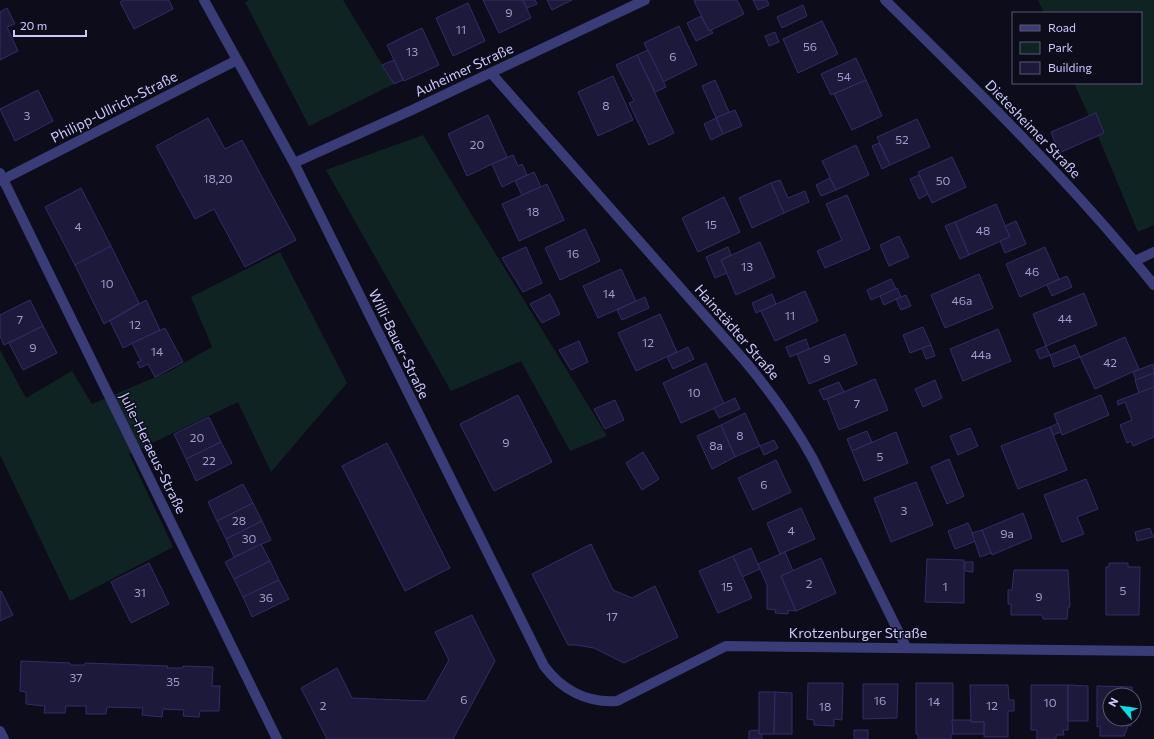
<svg xmlns="http://www.w3.org/2000/svg" width="1154" height="739" viewBox="0 0 1154 739" font-family="Commissioner,sans-serif">
  <style>
    .green { fill: #0f2422 }
    .building { fill: #1d193b; stroke: #332c65 }
    .lines { fill: none; stroke-linecap: round; stroke-linejoin: round }
    .minor { stroke: #393c77; stroke-width: 10 }
    .labels { text-anchor: middle; stroke-width: 3; stroke-linejoin: round; paint-order: stroke }
    .number-label { font-size: 12px; fill: #a09dcc }
    .street-label { font-size: 14px; fill: #cbc9fc; stroke: #0d0c1b }
  </style>
  <rect width="100%" height="100%" fill="#0d0c1b"/>
  <g class="green">
    <path d="M 250,0 L 343,0 L 394,84 L 309,126 L 245,2 Z"/>
    <path d="M 1038,0 L 1154,0 L 1154,225 L 1138,232 L 1098,136 L 1104,133 L 1096,114 L 1089,116 L 1074,83 L 1141,83 L 1141,13 L 1044,13 Z"/>
    <path d="M 423,135 L 607,436 L 570,451 L 521,361 L 451,391 L 326,170 Z"/>
    <path d="M 280,252 L 347,383 L 271,472 L 238,402 L 129,454 L 173,547 L 70,601 L 0,455 L 0,350 L 26,398 L 72,371 L 92,404 L 170,371 L 212,347 L 191,297 Z"/>
  </g>
  <g class="building">
    <path d="M 124,0 L 169,0 L 173,9 L 134,29 L 120,2 Z"/>
    <path d="M 483,0 L 523,0 L 531,18 L 499,33 Z"/>
    <path d="M 523,0 L 535,0 L 537,4 L 527,8 Z"/>
    <path d="M 547,0 L 572,0 L 552,10 Z"/>
    <path d="M 697,0 L 737,0 L 744,14 L 709,31 L 694,1 Z"/>
    <path d="M 753,0 L 767,0 L 769,5 L 758,10 Z"/>
    <path d="M 468,3 L 485,41 L 453,56 L 436,18 Z"/>
    <path d="M 803,5 L 807,16 L 782,28 L 777,17 Z"/>
    <path d="M 7,8 L 15,24 L 7,27 L 18,51 L 0,60 L 0,12 Z"/>
    <path d="M 701,16 L 709,31 L 711,30 L 713,33 L 696,41 L 687,23 Z"/>
    <path d="M 822,21 L 838,54 L 798,73 L 783,39 Z"/>
    <path d="M 679,26 L 697,65 L 663,82 L 644,43 Z"/>
    <path d="M 422,28 L 439,65 L 404,81 L 387,45 Z"/>
    <path d="M 775,32 L 779,42 L 769,46 L 765,36 Z"/>
    <path d="M 648,50 L 666,87 L 655,92 L 637,55 Z"/>
    <path d="M 637,55 L 674,133 L 649,145 L 629,103 L 634,101 L 616,65 Z"/>
    <path d="M 856,58 L 866,80 L 831,95 L 821,74 Z"/>
    <path d="M 394,60 L 403,80 L 394,84 L 382,65 Z"/>
    <path d="M 613,76 L 633,120 L 598,136 L 578,92 Z"/>
    <path d="M 715,80 L 729,112 L 716,118 L 702,86 Z"/>
    <path d="M 866,80 L 882,116 L 852,130 L 834,94 Z"/>
    <path d="M 38,90 L 53,121 L 15,141 L 0,109 Z"/>
    <path d="M 735,110 L 742,126 L 723,134 L 716,118 Z"/>
    <path d="M 1096,113 L 1104,133 L 1059,153 L 1051,132 Z"/>
    <path d="M 488,115 L 507,157 L 467,176 L 448,134 Z"/>
    <path d="M 208,118 L 225,149 L 242,140 L 296,240 L 245,267 L 214,209 L 195,219 L 156,146 Z"/>
    <path d="M 716,118 L 723,134 L 711,140 L 704,124 Z"/>
    <path d="M 917,119 L 930,147 L 890,165 L 877,137 Z"/>
    <path d="M 879,143 L 890,165 L 882,169 L 872,146 Z"/>
    <path d="M 856,145 L 869,175 L 836,190 L 822,161 Z"/>
    <path d="M 513,155 L 518,166 L 522,164 L 527,175 L 502,187 L 492,164 Z"/>
    <path d="M 952,157 L 966,187 L 932,203 L 918,172 Z"/>
    <path d="M 534,172 L 541,187 L 522,195 L 515,181 Z"/>
    <path d="M 919,175 L 928,194 L 919,199 L 910,179 Z"/>
    <path d="M 830,178 L 836,190 L 821,196 L 816,185 Z"/>
    <path d="M 780,180 L 788,198 L 805,191 L 809,202 L 784,213 L 771,183 Z"/>
    <path d="M 771,183 L 784,213 L 752,228 L 739,198 Z"/>
    <path d="M 547,184 L 564,220 L 519,241 L 502,204 Z"/>
    <path d="M 81,188 L 111,246 L 75,265 L 45,207 Z"/>
    <path d="M 847,195 L 870,249 L 825,268 L 817,251 L 842,240 L 826,204 Z"/>
    <path d="M 724,197 L 740,232 L 698,252 L 682,218 Z"/>
    <path d="M 996,204 L 1010,237 L 969,255 L 955,222 Z"/>
    <path d="M 1016,221 L 1026,244 L 1005,253 L 1000,241 L 1010,237 L 1005,226 Z"/>
    <path d="M 955,222 L 969,255 L 960,259 L 945,226 Z"/>
    <path d="M 585,229 L 600,261 L 560,280 L 545,248 Z"/>
    <path d="M 899,236 L 909,257 L 889,266 L 880,245 Z"/>
    <path d="M 760,242 L 775,277 L 736,295 L 721,260 Z"/>
    <path d="M 111,246 L 139,303 L 104,324 L 75,265 Z"/>
    <path d="M 526,247 L 542,283 L 523,292 L 502,258 Z"/>
    <path d="M 728,247 L 731,255 L 721,260 L 727,273 L 715,278 L 706,257 Z"/>
    <path d="M 1045,247 L 1059,279 L 1020,297 L 1006,264 Z"/>
    <path d="M 621,269 L 636,301 L 598,318 L 583,286 Z"/>
    <path d="M 979,274 L 993,308 L 945,328 L 931,295 Z"/>
    <path d="M 1067,276 L 1072,287 L 1052,296 L 1047,285 Z"/>
    <path d="M 891,279 L 896,289 L 871,300 L 867,290 Z"/>
    <path d="M 897,288 L 901,297 L 884,305 L 880,296 Z"/>
    <path d="M 805,291 L 818,321 L 775,341 L 761,311 Z"/>
    <path d="M 1084,293 L 1097,325 L 1046,346 L 1033,314 Z"/>
    <path d="M 550,294 L 560,314 L 542,323 L 530,304 Z"/>
    <path d="M 772,294 L 776,304 L 756,313 L 752,303 Z"/>
    <path d="M 906,295 L 911,306 L 901,310 L 896,299 Z"/>
    <path d="M 645,297 L 649,308 L 622,320 L 617,310 Z"/>
    <path d="M 30,300 L 43,326 L 4,345 L 0,336 L 0,315 Z"/>
    <path d="M 146,300 L 160,330 L 123,348 L 110,321 Z"/>
    <path d="M 660,314 L 677,352 L 636,371 L 618,333 Z"/>
    <path d="M 43,326 L 57,353 L 23,370 L 9,343 Z"/>
    <path d="M 923,327 L 931,345 L 910,353 L 903,335 Z"/>
    <path d="M 165,328 L 183,362 L 155,377 L 148,364 L 140,368 L 137,362 L 141,361 L 132,343 Z"/>
    <path d="M 998,329 L 1011,361 L 963,381 L 950,349 Z"/>
    <path d="M 845,334 L 857,364 L 809,384 L 797,354 Z"/>
    <path d="M 1125,337 L 1139,369 L 1095,389 L 1080,357 Z"/>
    <path d="M 806,339 L 809,349 L 790,357 L 786,347 Z"/>
    <path d="M 579,341 L 588,362 L 571,370 L 559,350 Z"/>
    <path d="M 931,345 L 935,356 L 926,359 L 922,348 Z"/>
    <path d="M 1075,345 L 1080,357 L 1054,367 L 1050,355 Z"/>
    <path d="M 1046,346 L 1050,355 L 1040,359 L 1036,350 Z"/>
    <path d="M 688,347 L 694,359 L 673,369 L 667,357 Z"/>
    <path d="M 706,363 L 724,404 L 681,423 L 663,383 Z"/>
    <path d="M 1153,364 L 1154,373 L 1136,380 L 1133,372 Z"/>
    <path d="M 1154,373 L 1154,387 L 1139,393 L 1135,380 Z"/>
    <path d="M 875,379 L 888,410 L 839,430 L 827,399 Z"/>
    <path d="M 935,380 L 942,398 L 923,407 L 915,389 Z"/>
    <path d="M 839,382 L 844,392 L 824,400 L 819,390 Z"/>
    <path d="M 1154,387 L 1154,437 L 1133,446 L 1131,441 L 1127,443 L 1120,425 L 1132,420 L 1125,402 L 1118,405 L 1117,401 Z"/>
    <path d="M 518,395 L 552,462 L 494,491 L 460,424 Z"/>
    <path d="M 1101,395 L 1109,415 L 1062,435 L 1054,414 Z"/>
    <path d="M 735,398 L 740,409 L 719,418 L 714,408 Z"/>
    <path d="M 615,400 L 624,420 L 605,429 L 594,409 Z"/>
    <path d="M 745,413 L 760,446 L 735,457 L 721,425 Z"/>
    <path d="M 209,417 L 221,442 L 186,459 L 174,434 Z"/>
    <path d="M 1058,423 L 1061,432 L 1053,435 L 1050,427 Z"/>
    <path d="M 721,425 L 735,457 L 712,469 L 697,436 Z"/>
    <path d="M 1050,427 L 1067,470 L 1018,489 L 1001,446 Z"/>
    <path d="M 970,428 L 978,446 L 958,455 L 950,436 Z"/>
    <path d="M 867,431 L 872,442 L 852,451 L 847,439 Z"/>
    <path d="M 896,432 L 908,463 L 864,481 L 852,451 Z"/>
    <path d="M 774,440 L 778,448 L 764,455 L 760,446 Z"/>
    <path d="M 221,442 L 232,463 L 196,481 L 186,459 Z"/>
    <path d="M 387,443 L 450,568 L 405,591 L 342,466 Z"/>
    <path d="M 643,452 L 659,479 L 642,490 L 626,463 Z"/>
    <path d="M 949,459 L 964,496 L 947,504 L 931,467 Z"/>
    <path d="M 776,460 L 791,492 L 753,510 L 738,478 Z"/>
    <path d="M 1086,479 L 1098,509 L 1077,517 L 1084,534 L 1062,542 L 1044,495 Z"/>
    <path d="M 916,482 L 933,525 L 891,542 L 874,498 Z"/>
    <path d="M 243,484 L 253,503 L 217,521 L 208,502 Z"/>
    <path d="M 253,503 L 262,521 L 226,539 L 217,521 Z"/>
    <path d="M 801,508 L 815,539 L 780,554 L 767,523 Z"/>
    <path d="M 1023,513 L 1032,538 L 992,555 L 982,530 Z"/>
    <path d="M 262,521 L 271,540 L 234,557 L 226,539 Z"/>
    <path d="M 968,523 L 976,541 L 955,549 L 948,531 Z"/>
    <path d="M 1150,528 L 1153,537 L 1137,541 L 1135,532 Z"/>
    <path d="M 982,530 L 991,553 L 980,557 L 972,533 Z"/>
    <path d="M 261,544 L 270,561 L 234,579 L 225,562 Z"/>
    <path d="M 591,544 L 613,590 L 632,598 L 655,586 L 678,637 L 624,663 L 594,648 L 576,645 L 568,645 L 532,574 Z"/>
    <path d="M 751,548 L 760,569 L 742,577 L 733,556 Z"/>
    <path d="M 785,552 L 793,571 L 781,576 L 796,611 L 788,610 L 788,614 L 775,613 L 776,610 L 767,609 L 767,585 L 758,564 Z"/>
    <path d="M 733,556 L 752,598 L 718,613 L 699,571 Z"/>
    <path d="M 821,558 L 836,593 L 796,611 L 781,576 Z"/>
    <path d="M 927,559 L 964,560 L 964,603 L 925,602 Z"/>
    <path d="M 270,561 L 279,580 L 243,597 L 234,579 Z"/>
    <path d="M 965,562 L 973,562 L 973,572 L 965,571 Z"/>
    <path d="M 149,563 L 169,604 L 131,623 L 111,582 Z"/>
    <path d="M 1109,563 L 1128,563 L 1128,567 L 1140,567 L 1139,615 L 1106,615 L 1106,567 L 1109,567 Z"/>
    <path d="M 1014,570 L 1068,570 L 1070,607 L 1068,607 L 1067,619 L 1043,619 L 1042,615 L 1011,615 L 1011,604 L 1008,604 L 1008,590 L 1012,590 Z"/>
    <path d="M 279,580 L 289,599 L 252,617 L 243,597 Z"/>
    <path d="M 1,591 L 13,615 L 0,621 L 0,592 Z"/>
    <path d="M 472,615 L 495,661 L 453,739 L 327,739 L 301,688 L 337,668 L 352,698 L 426,701 L 449,660 L 435,632 Z"/>
    <path d="M 21,661 L 70,663 L 70,665 L 85,665 L 85,663 L 168,666 L 167,668 L 183,668 L 183,666 L 213,667 L 212,686 L 220,686 L 219,711 L 200,711 L 199,717 L 183,716 L 184,710 L 163,709 L 162,717 L 142,715 L 143,708 L 107,707 L 106,714 L 86,714 L 86,706 L 66,706 L 65,713 L 44,713 L 45,706 L 26,704 L 26,692 L 20,691 Z"/>
    <path d="M 808,683 L 843,683 L 842,720 L 834,719 L 834,726 L 814,725 L 814,720 L 807,719 Z"/>
    <path d="M 916,683 L 953,683 L 953,734 L 951,734 L 951,739 L 918,739 L 918,734 L 916,734 Z"/>
    <path d="M 863,684 L 898,684 L 897,718 L 863,719 Z"/>
    <path d="M 970,685 L 1008,685 L 1009,700 L 1014,700 L 1014,711 L 1008,711 L 1008,737 L 984,737 L 984,722 L 971,722 Z"/>
    <path d="M 1031,685 L 1068,685 L 1068,730 L 1063,730 L 1064,735 L 1056,735 L 1056,739 L 1037,739 L 1037,730 L 1031,730 Z"/>
    <path d="M 1068,685 L 1088,686 L 1088,721 L 1068,721 Z"/>
    <path d="M 1097,686 L 1132,687 L 1132,695 L 1110,695 L 1110,719 L 1131,719 L 1131,726 L 1128,726 L 1124,736 L 1100,736 L 1100,726 L 1097,727 Z"/>
    <path d="M 759,692 L 775,692 L 774,734 L 759,734 Z"/>
    <path d="M 775,692 L 792,693 L 792,734 L 774,734 Z"/>
    <path d="M 952,720 L 971,720 L 971,722 L 984,722 L 984,734 L 953,734 Z"/>
    <path d="M 759,730 L 759,734 L 762,734 L 762,739 L 749,739 L 749,731 Z"/>
    <rect x="854" y="730" width="14" height="9"/>
  </g>
  <g class="lines">
    <g class="minor">
      <path d="M 204,0 L 294,163 L 544,666 C 562,690 587,703 617,701 L 726,646 L 1154,651"/>
      <path d="M 885,0 C 978,91 1072,183 1154,285"/>
      <path d="M 491,73 L 744,360 C 770,391 793,423 813,459 L 906,647"/>
      <path d="M 294,163 L 412,110 L 645,0"/>
      <path d="M 0,173 L 277,739"/>
      <path d="M 0,181 L 237,60"/>
      <path d="M 1135,261 L 1154,252"/>
      <path d="M 0,731 L 4,739"/>
    </g>
  </g>
  <g class="labels">
    <g class="number-label">
      <text x="509" y="17">9</text>
      <text x="461" y="34">11</text>
      <text x="810" y="51">56</text>
      <text x="412" y="56">13</text>
      <text x="673" y="61">6</text>
      <text x="844" y="81">54</text>
      <text x="606" y="110">8</text>
      <text x="27" y="120">3</text>
      <text x="902" y="144">52</text>
      <text x="477" y="149">20</text>
      <text x="218" y="183">18,20</text>
      <text x="943" y="185">50</text>
      <text x="533" y="216">18</text>
      <text x="711" y="229">15</text>
      <text x="78" y="231">4</text>
      <text x="983" y="235">48</text>
      <text x="573" y="258">16</text>
      <text x="747" y="271">13</text>
      <text x="1032" y="276">46</text>
      <text x="107" y="288">10</text>
      <text x="609" y="298">14</text>
      <text x="962" y="305">46a</text>
      <text x="790" y="320">11</text>
      <text x="1065" y="323">44</text>
      <text x="20" y="324">7</text>
      <text x="135" y="329">12</text>
      <text x="648" y="347">12</text>
      <text x="33" y="352">9</text>
      <text x="157" y="356">14</text>
      <text x="981" y="359">44a</text>
      <text x="827" y="363">9</text>
      <text x="1110" y="367">42</text>
      <text x="694" y="397">10</text>
      <text x="857" y="408">7</text>
      <text x="740" y="440">8</text>
      <text x="197" y="442">20</text>
      <text x="506" y="447">9</text>
      <text x="716" y="450">8a</text>
      <text x="880" y="461">5</text>
      <text x="209" y="465">22</text>
      <text x="764" y="489">6</text>
      <text x="904" y="515">3</text>
      <text x="239" y="525">28</text>
      <text x="791" y="535">4</text>
      <text x="1007" y="538">9a</text>
      <text x="249" y="543">30</text>
      <text x="809" y="588">2</text>
      <text x="727" y="591">15</text>
      <text x="945" y="591">1</text>
      <text x="1123" y="595">5</text>
      <text x="140" y="597">31</text>
      <text x="1039" y="601">9</text>
      <text x="266" y="602">36</text>
      <text x="612" y="621">17</text>
      <text x="76" y="682">37</text>
      <text x="173" y="686">35</text>
      <text x="464" y="704">6</text>
      <text x="880" y="705">16</text>
      <text x="934" y="706">14</text>
      <text x="1050" y="707">10</text>
      <text x="323" y="710">2</text>
      <text x="992" y="710">12</text>
      <text x="825" y="711">18</text>
    </g>
    <g class="street-label">
      <text transform="translate(464 70) rotate(-25)" y="5">Auheimer Straße</text>
      <text transform="translate(114 107) rotate(-27)" y="5">Philipp-Ullrich-Straße</text>
      <text transform="translate(1033 129) rotate(46)" y="5">Dietesheimer Straße</text>
      <text transform="translate(737 332) rotate(49)" y="5">Hainstädter Straße</text>
      <text transform="translate(399 344) rotate(64)" y="5">Willi-Bauer-Straße</text>
      <text transform="translate(153 453) rotate(64)" y="5">Julie-Heraeus-Straße</text>
      <text x="858" y="638">Krotzenburger Straße</text>
    </g>
  </g>
  <rect x="1012" y="12" width="130" height="72" fill="#0d0c1b" stroke="#595875"/>
  <rect x="1020" y="25" width="20" height="6" fill="#393c77" stroke="#595875"/>
  <text x="1048" y="32" font-size="12" fill="#cbc9fc">Road</text>
  <rect x="1020" y="42" width="20" height="12" fill="#0f2422" stroke="#595875"/>
  <text x="1048" y="52" font-size="12" fill="#cbc9fc">Park</text>
  <rect x="1020" y="62" width="20" height="12" fill="#1d193b" stroke="#595875"/>
  <text x="1048" y="72" font-size="12" fill="#cbc9fc">Building</text>
  <g transform="translate(1122 707) rotate(299)"><circle r="19" fill="#0d0c1b" stroke="#595875"/>
  <path d="M0-3L7 15L0 10L-7 15Z" fill="#0ddee4"/>
  <text y="-6" font-size="11" font-weight="bold" text-anchor="middle" fill="#cbc9fc">N</text>
  </g>
  <path d="M14 30v6h72v-6" fill="none" stroke="#cbc9fc" stroke-width="2"/>
  <text x="20" y="30" font-size="12" fill="#cbc9fc" stroke="#0d0c1b" stroke-width="3" paint-order="stroke">20 m</text>
</svg>
